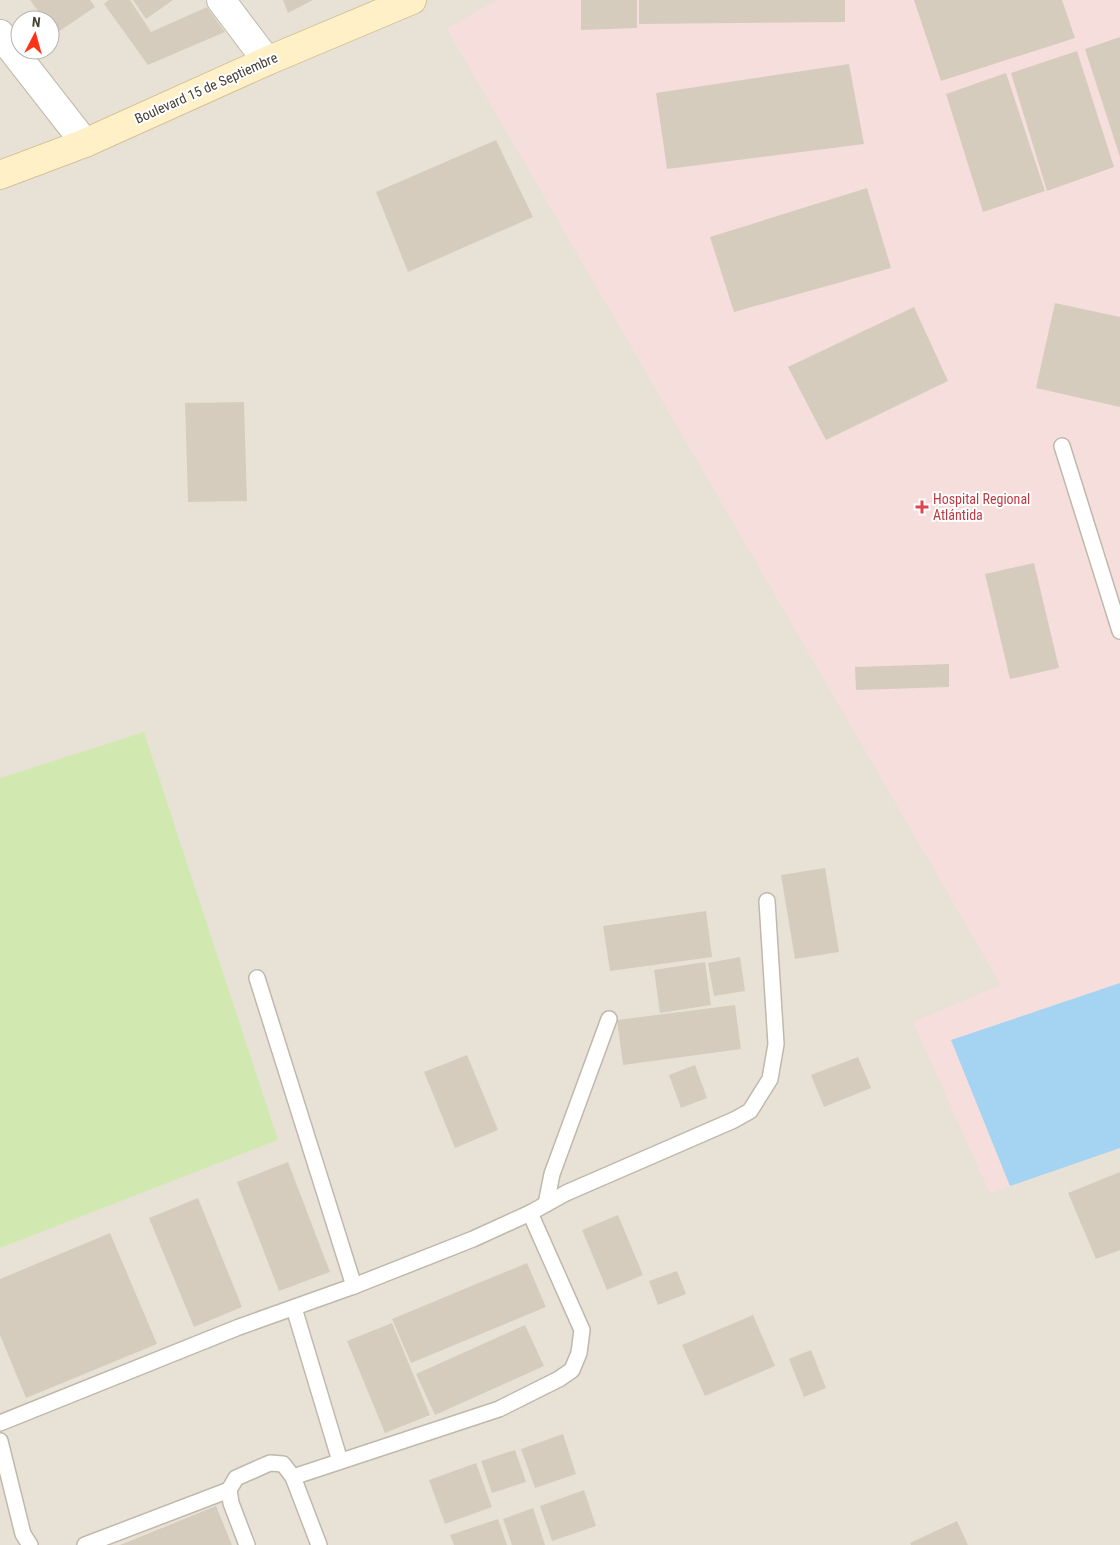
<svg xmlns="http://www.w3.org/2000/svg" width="1120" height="1545" viewBox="0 0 1120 1545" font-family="'Roboto Condensed',sans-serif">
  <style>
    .residential { fill: #e8e2d6; fill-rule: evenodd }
    .medical { fill: #f5dedc }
    .green { fill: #d1e9b1 }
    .water { fill: #a4d4f2 }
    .building { fill: #d6ccbe }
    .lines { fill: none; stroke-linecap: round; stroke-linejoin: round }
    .lane-casing { stroke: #c0b8ab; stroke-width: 18 }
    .street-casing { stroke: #c0b8ab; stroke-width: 30 }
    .secondary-casing { stroke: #d5c398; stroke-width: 30 }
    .lane { stroke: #fff; stroke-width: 15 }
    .street { stroke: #fff; stroke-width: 28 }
    .secondary { stroke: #fff0c8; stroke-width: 28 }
    .health-dot { fill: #e0444e; stroke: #fff; stroke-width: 2 }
    .labels { text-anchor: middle; stroke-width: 4; stroke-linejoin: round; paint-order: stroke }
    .street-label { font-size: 14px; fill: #484137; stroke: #fff }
    .health-label { font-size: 14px; fill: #be3a42; stroke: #fff; text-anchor: start }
  </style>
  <rect width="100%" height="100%" fill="#f4f0e8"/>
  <path class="residential" d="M 0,0 L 1120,0 L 1120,1545 L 0,1545 ZM 20,20 L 50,20 L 50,50 L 20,50 Z"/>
  <path class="medical" d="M 497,0 L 1120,0 L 1120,1148 L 990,1193 L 913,1022 L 1001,985 L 447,29 Z"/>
  <path class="green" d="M 144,732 L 278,1140 L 0,1248 L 0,778 Z"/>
  <path class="water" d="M 1120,983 L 1120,1148 L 1010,1186 L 951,1040 Z"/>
  <g class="building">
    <path d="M 30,0 L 90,0 L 95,7 L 55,34 L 50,28 L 50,20 L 45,20 Z"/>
    <path d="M 109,0 L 130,0 L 151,32 L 207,7 L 225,32 L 148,65 L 104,4 Z"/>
    <path d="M 133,0 L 173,0 L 146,19 Z"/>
    <path d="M 283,0 L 313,0 L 288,13 Z"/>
    <path d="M 581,0 L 637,0 L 637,28 L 581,30 Z"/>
    <path d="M 639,0 L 845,0 L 845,22 L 639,24 Z"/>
    <path d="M 914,0 L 1062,0 L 1075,38 L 941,81 Z"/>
    <path d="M 1120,37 L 1120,157 L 1085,49 Z"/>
    <path d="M 1077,51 L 1114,167 L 1047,191 L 1011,73 Z"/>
    <path d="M 849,64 L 864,144 L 667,169 L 656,93 Z"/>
    <path d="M 1006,73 L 1045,191 L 983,212 L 946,94 Z"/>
    <path d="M 496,140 L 533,217 L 408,272 L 376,192 Z"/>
    <path d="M 867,188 L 891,268 L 734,312 L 710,237 Z"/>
    <path d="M 1055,303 L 1120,317 L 1120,407 L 1036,388 Z"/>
    <path d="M 914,307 L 948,381 L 826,440 L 788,367 Z"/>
    <path d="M 244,402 L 247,501 L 188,502 L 185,403 Z"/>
    <path d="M 1034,563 L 1059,668 L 1010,679 L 985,574 Z"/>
    <path d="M 949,664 L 949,687 L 856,690 L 855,667 Z"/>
    <path d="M 825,868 L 839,952 L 795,959 L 781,875 Z"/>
    <path d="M 706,911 L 712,957 L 610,971 L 603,926 Z"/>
    <path d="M 740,957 L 745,991 L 714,996 L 708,963 Z"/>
    <path d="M 705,962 L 711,1005 L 660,1013 L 654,970 Z"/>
    <path d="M 735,1005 L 741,1049 L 623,1065 L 617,1020 Z"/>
    <path d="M 467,1055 L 498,1130 L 455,1148 L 424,1072 Z"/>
    <path d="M 858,1057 L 871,1088 L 824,1107 L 811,1075 Z"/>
    <path d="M 695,1065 L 707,1098 L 681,1108 L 669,1075 Z"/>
    <path d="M 288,1162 L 330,1272 L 279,1291 L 237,1182 Z"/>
    <path d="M 1120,1172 L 1120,1250 L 1096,1259 L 1068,1193 Z"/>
    <path d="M 198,1198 L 242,1307 L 194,1327 L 149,1218 Z"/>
    <path d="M 618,1215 L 643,1275 L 607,1290 L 582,1230 Z"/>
    <path d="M 110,1233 L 157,1344 L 26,1398 L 0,1335 L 0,1279 Z"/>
    <path d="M 527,1263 L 546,1307 L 411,1363 L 392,1319 Z"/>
    <path d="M 677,1271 L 686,1294 L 658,1305 L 649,1281 Z"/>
    <path d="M 753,1315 L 775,1366 L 705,1396 L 682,1345 Z"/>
    <path d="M 392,1323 L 430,1415 L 385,1433 L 347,1341 Z"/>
    <path d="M 525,1325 L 544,1366 L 435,1415 L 416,1374 Z"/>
    <path d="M 811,1350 L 826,1388 L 804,1397 L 789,1359 Z"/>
    <path d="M 563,1434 L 576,1474 L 535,1488 L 521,1449 Z"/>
    <path d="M 515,1450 L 526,1482 L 492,1493 L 481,1461 Z"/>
    <path d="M 476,1463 L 492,1507 L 445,1524 L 429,1480 Z"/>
    <path d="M 584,1490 L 596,1526 L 552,1541 L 540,1506 Z"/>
    <path d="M 216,1506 L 232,1545 L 120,1545 Z"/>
    <path d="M 533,1508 L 545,1545 L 512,1545 L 503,1519 Z"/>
    <path d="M 498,1519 L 507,1545 L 454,1545 L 450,1535 Z"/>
    <path d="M 957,1521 L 968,1545 L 911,1545 L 910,1543 Z"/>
  </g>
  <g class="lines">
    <defs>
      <g id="lane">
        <path d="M 1062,446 L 1120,631"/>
        <path d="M 257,978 L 354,1286"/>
        <path d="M 546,1204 L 552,1174 L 609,1019"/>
        <path d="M 294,1308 L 340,1461"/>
        <path d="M 0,1423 L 239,1327 L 354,1286 L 473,1239 L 530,1213 L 566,1193 L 734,1120 L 750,1111 L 770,1079 L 776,1044 L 767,901"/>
        <path d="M 0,1441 L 23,1534 L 30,1545"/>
        <path d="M 293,1477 L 499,1409 L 559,1379 L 572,1370 L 579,1353 L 582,1330 L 530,1213"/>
        <path d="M 85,1545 L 229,1490"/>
        <path d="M 247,1545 L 231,1503 L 229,1490 L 236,1478 L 270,1463 L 283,1464 L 293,1477 L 319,1545"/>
      </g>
      <g id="street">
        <path d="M 221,0 L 267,61"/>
        <path d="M 0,34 L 85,143"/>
      </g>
      <path id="secondary" d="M 0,175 L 85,143 L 267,61 L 412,0"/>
    </defs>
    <use href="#lane" class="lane-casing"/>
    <use href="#street" class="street-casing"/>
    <use href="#secondary" class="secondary-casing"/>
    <use href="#lane" class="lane"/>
    <use href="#street" class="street"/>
    <use href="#secondary" class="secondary"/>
  </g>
  <path class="health-dot" d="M919.5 499.5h5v5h5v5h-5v5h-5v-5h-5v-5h5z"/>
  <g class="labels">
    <g class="street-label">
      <text transform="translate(206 88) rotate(-24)" y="5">Boulevard 15 de Septiembre</text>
    </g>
    <g class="health-label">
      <text x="933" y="504">Hospital Regional<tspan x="933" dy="16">Atlántida</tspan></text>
    </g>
  </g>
  <g transform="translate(35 35) rotate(6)"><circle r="24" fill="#ffffff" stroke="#b6b3af"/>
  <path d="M0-4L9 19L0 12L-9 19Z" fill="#fd3317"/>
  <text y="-8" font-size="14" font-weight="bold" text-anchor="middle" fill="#484137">N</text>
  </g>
</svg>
